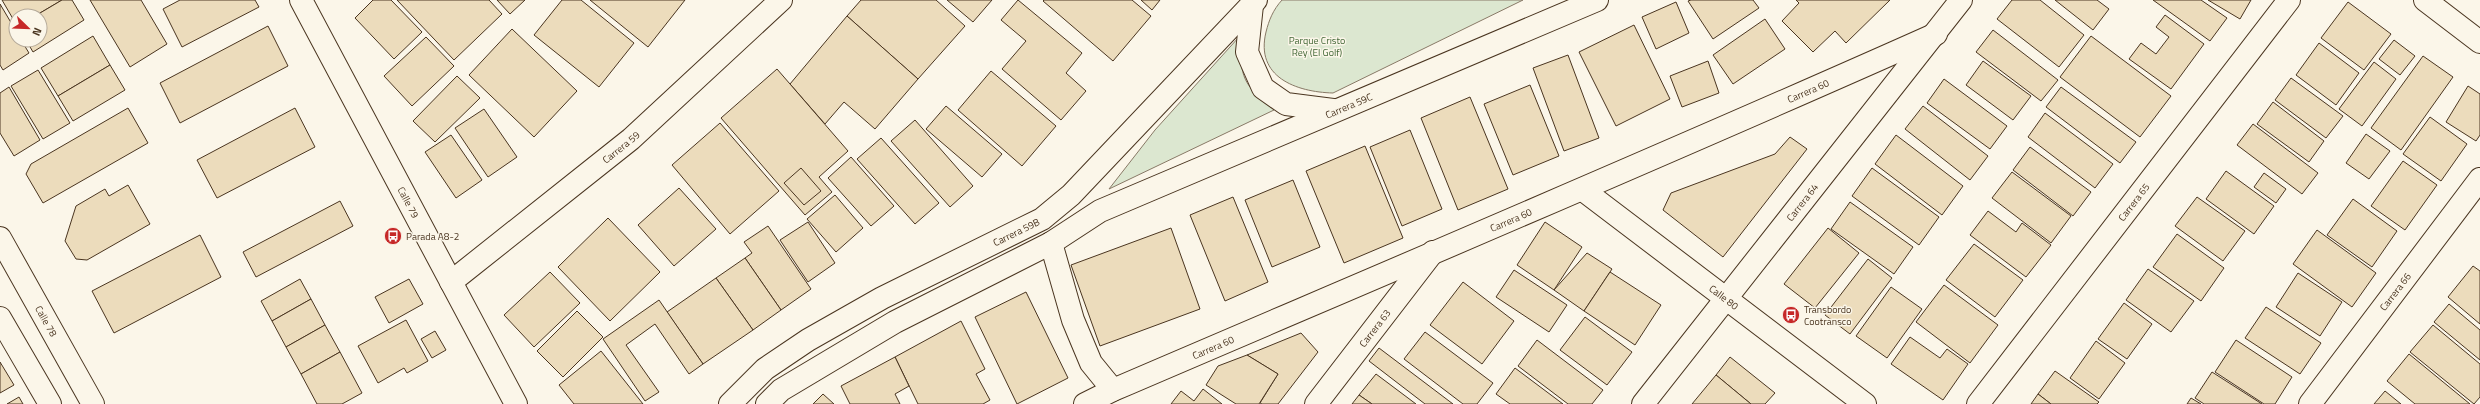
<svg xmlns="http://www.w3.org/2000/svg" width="2480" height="404" viewBox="0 0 2480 404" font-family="'Titillium Web',sans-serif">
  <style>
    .green { fill: #dce7d0; stroke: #887966 }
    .building { fill: #ecdcbc; stroke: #4a3520 }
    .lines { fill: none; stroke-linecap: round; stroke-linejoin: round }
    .minor-casing { stroke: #4a3520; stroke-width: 24 }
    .minor { stroke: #fbf6e9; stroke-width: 22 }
    .labels { text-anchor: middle; stroke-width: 3; stroke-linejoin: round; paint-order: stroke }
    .park-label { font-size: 10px; fill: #436837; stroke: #fbf6e9 }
    .street-label { font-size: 10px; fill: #4a3520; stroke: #fbf6e9 }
    .poi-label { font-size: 10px; fill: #4a3520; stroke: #fbf6e9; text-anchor: start }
  </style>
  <rect width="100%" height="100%" fill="#fbf6e9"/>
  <g class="green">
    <path d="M 1282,0 L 1523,0 L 1333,93 C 1296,92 1255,77 1266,32 C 1269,20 1273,10 1282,0 Z"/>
    <path d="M 1239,37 C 1242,80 1241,82 1274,110 L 1109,189 L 1155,130 Z"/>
  </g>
  <g class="building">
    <path d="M 2,0 L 62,0 L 35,16 L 16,16 L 16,24 Z"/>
    <path d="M 62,0 L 72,0 L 84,20 L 33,52 L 26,40 L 40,40 L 40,16 L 35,16 Z"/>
    <path d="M 90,0 L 141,0 L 167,44 L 130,67 Z"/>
    <path d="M 180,0 L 255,0 L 259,7 L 182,47 L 163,9 Z"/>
    <path d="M 373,0 L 391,0 L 422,32 L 394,59 L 355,18 Z"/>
    <path d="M 397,0 L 489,0 L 502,14 L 454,60 Z"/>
    <path d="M 497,0 L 525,0 L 510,14 Z"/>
    <path d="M 562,0 L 581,0 L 634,43 L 599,87 L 534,35 Z"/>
    <path d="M 590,0 L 685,0 L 648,47 Z"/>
    <path d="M 861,0 L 936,0 L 965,26 L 918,79 L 847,16 Z"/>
    <path d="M 947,0 L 992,0 L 973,22 Z"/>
    <path d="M 1018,0 L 1082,53 L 1066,73 L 1086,91 L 1061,120 L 1002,69 L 1026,41 L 1001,20 Z"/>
    <path d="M 1044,0 L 1132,0 L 1151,16 L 1113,61 L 1043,1 Z"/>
    <path d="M 1141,0 L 1160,0 L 1152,10 Z"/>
    <path d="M 1691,0 L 1753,0 L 1759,8 L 1713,39 L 1688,1 Z"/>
    <path d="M 1796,0 L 1890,0 L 1846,43 L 1835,31 L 1813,52 L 1782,21 L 1799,3 Z"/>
    <path d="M 2012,0 L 2040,0 L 2084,35 L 2059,67 L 1997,19 Z"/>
    <path d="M 2055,0 L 2097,0 L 2109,9 L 2093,30 Z"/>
    <path d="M 2153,0 L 2201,0 L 2227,18 L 2210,41 Z"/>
    <path d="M 2208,0 L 2251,0 L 2240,19 Z"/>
    <path d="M 1676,2 L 1689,33 L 1656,49 L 1642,17 Z"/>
    <path d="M 2348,2 L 2391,34 L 2364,70 L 2321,38 Z"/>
    <path d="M 0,4 L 16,31 L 16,40 L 21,40 L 29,53 L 3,70 L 0,65 Z"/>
    <path d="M 2165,15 L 2204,44 L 2171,89 L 2129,59 L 2141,43 L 2156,54 L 2169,37 L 2156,27 Z"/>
    <path d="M 847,16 L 918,79 L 875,129 L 844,102 L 825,124 L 790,84 Z"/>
    <path d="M 1765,19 L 1785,49 L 1733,84 L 1713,55 Z"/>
    <path d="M 1634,25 L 1670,99 L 1616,126 L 1579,52 Z"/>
    <path d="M 268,26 L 288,66 L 180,123 L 160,83 Z"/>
    <path d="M 512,29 L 577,91 L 534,137 L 469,75 Z"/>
    <path d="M 1993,30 L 2058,80 L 2041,101 L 1976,52 Z"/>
    <path d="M 93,36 L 110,65 L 58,96 L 41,68 Z"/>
    <path d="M 2091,36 L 2171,96 L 2140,137 L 2060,77 Z"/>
    <path d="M 426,37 L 454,66 L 412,106 L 384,76 Z"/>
    <path d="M 2394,40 L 2415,56 L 2400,75 L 2379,59 Z"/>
    <path d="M 2319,43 L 2359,73 L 2336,105 L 2296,75 Z"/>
    <path d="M 1568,55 L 1599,138 L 1564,151 L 1533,68 Z"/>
    <path d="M 2423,56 L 2453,77 L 2401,150 L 2371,128 Z"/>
    <path d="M 1708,61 L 1719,93 L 1682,107 L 1670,76 Z"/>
    <path d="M 1983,61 L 2031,96 L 2013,120 L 1966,85 Z"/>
    <path d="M 2374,62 L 2396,79 L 2362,126 L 2339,109 Z"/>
    <path d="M 110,65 L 125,90 L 73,121 L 58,96 Z"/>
    <path d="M 777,69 L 848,151 L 819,177 L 832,192 L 805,215 L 721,118 Z"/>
    <path d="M 38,70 L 70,123 L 43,139 L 11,86 Z"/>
    <path d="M 991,71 L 1056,126 L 1022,166 L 958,110 Z"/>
    <path d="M 457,76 L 480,98 L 435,142 L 413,121 Z"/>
    <path d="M 2291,78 L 2343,116 L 2326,138 L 2275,100 Z"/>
    <path d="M 1944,79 L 2007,126 L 1990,149 L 1927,103 Z"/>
    <path d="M 1530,85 L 1559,156 L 1513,175 L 1484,104 Z"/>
    <path d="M 2468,86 L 2480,94 L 2480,135 L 2476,141 L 2446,122 Z"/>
    <path d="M 9,87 L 40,140 L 14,156 L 0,133 L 0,93 Z"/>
    <path d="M 2061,87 L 2136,142 L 2120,163 L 2046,107 Z"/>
    <path d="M 1470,97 L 1508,189 L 1458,210 L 1421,118 Z"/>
    <path d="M 2273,102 L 2324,141 L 2309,162 L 2257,124 Z"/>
    <path d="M 946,106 L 1002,154 L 982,177 L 926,129 Z"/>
    <path d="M 1923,106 L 1988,156 L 1970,180 L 1905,129 Z"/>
    <path d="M 128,108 L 148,143 L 43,203 L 26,174 L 31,164 Z"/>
    <path d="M 295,108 L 315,147 L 217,198 L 197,160 Z"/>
    <path d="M 484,109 L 517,157 L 488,177 L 455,128 Z"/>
    <path d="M 2045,113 L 2113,164 L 2095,188 L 2028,137 Z"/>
    <path d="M 2430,117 L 2467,144 L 2441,181 L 2403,154 Z"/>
    <path d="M 915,120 L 973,186 L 950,207 L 891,141 Z"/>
    <path d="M 720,123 L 779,191 L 730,234 L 672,165 Z"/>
    <path d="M 2253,124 L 2318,173 L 2302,194 L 2237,145 Z"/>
    <path d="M 1410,130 L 1442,209 L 1402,226 L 1370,147 Z"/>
    <path d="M 2366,134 L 2390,151 L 2369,179 L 2346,163 Z"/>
    <path d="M 451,135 L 482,180 L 456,198 L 425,152 Z"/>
    <path d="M 1896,135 L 1963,186 L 1942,215 L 1875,164 Z"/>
    <path d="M 1790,137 L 1807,149 L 1723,257 L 1663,210 L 1671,193 L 1775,154 Z"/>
    <path d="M 881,138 L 939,203 L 915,224 L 857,159 Z"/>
    <path d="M 1365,146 L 1403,238 L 1344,263 L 1306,171 Z"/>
    <path d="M 2030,147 L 2091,192 L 2073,216 L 2013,170 Z"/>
    <path d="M 851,157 L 894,206 L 871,226 L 828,178 Z"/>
    <path d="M 2403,161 L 2437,185 L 2405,230 L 2371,206 Z"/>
    <path d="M 801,168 L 821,191 L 804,205 L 784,183 Z"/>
    <path d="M 1872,168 L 1939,217 L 1919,245 L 1852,196 Z"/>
    <path d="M 2226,171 L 2274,206 L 2254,234 L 2206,199 Z"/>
    <path d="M 2012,172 L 2071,216 L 2051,243 L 1992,198 Z"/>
    <path d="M 2264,173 L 2286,189 L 2276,203 L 2254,187 Z"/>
    <path d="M 1293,180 L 1320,247 L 1272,267 L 1245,200 Z"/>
    <path d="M 128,185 L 150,224 L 87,260 L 76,259 L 65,241 L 76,206 L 105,189 L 109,196 Z"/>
    <path d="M 679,188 L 716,229 L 674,266 L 638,225 Z"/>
    <path d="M 835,195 L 863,228 L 836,252 L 807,219 Z"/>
    <path d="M 1233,197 L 1268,282 L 1225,301 L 1190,215 Z"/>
    <path d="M 2197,197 L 2245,231 L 2223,261 L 2175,226 Z"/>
    <path d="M 2353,199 L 2397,231 L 2372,267 L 2327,235 Z"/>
    <path d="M 340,201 L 353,226 L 256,277 L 243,252 Z"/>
    <path d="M 1850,202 L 1913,247 L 1894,274 L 1831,229 Z"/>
    <path d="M 1988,211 L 2016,232 L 2022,223 L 2051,245 L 2026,277 L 1970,235 Z"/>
    <path d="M 608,218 L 660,272 L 610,321 L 558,267 Z"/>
    <path d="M 808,222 L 835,263 L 808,282 L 780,240 Z"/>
    <path d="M 1545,222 L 1582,247 L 1554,290 L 1517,265 Z"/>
    <path d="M 768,226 L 811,289 L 781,310 L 745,258 L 752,253 L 744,242 Z"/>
    <path d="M 1171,228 L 1200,309 L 1100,346 L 1071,265 Z"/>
    <path d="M 1828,228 L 1859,253 L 1815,308 L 1784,284 Z"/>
    <path d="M 2317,230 L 2376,273 L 2352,307 L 2293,264 Z"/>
    <path d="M 2177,234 L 2224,268 L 2201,301 L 2153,267 Z"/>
    <path d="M 200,235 L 221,277 L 114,333 L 92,291 Z"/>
    <path d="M 1974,244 L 2023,280 L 1995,317 L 1946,280 Z"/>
    <path d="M 1587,253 L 1612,269 L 1584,311 L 1554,290 Z"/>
    <path d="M 745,258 L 781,310 L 753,330 L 716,278 Z"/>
    <path d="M 1868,259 L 1892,278 L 1850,334 L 1825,315 Z"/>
    <path d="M 2473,266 L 2480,271 L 2480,324 L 2448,297 Z"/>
    <path d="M 2148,269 L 2194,301 L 2171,332 L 2126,300 Z"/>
    <path d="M 1514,270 L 1567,305 L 1549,332 L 1496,297 Z"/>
    <path d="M 550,272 L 580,303 L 534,347 L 504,315 Z"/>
    <path d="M 1610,272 L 1661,305 L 1635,345 L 1584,311 Z"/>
    <path d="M 2298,273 L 2342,302 L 2320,336 L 2276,307 Z"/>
    <path d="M 716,278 L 753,330 L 703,364 L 667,312 Z"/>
    <path d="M 300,279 L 311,299 L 272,321 L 261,301 Z"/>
    <path d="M 409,279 L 423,304 L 389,323 L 375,297 Z"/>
    <path d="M 1463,282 L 1514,321 L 1482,364 L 1430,325 Z"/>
    <path d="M 1944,285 L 1998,325 L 1970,363 L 1916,322 Z"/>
    <path d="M 1891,287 L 1922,309 L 1887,358 L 1856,336 Z"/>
    <path d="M 1026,292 L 1068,378 L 1017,404 L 975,317 Z"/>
    <path d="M 311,299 L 325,325 L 286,347 L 272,321 Z"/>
    <path d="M 659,300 L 703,364 L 689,374 L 655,324 L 626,345 L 659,392 L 645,401 L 603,339 Z"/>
    <path d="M 2124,303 L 2152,324 L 2127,359 L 2098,339 Z"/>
    <path d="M 2449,304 L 2480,330 L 2480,360 L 2434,322 Z"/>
    <path d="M 2266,307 L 2321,343 L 2300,374 L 2245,338 Z"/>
    <path d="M 577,311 L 603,337 L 563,377 L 537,351 Z"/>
    <path d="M 1585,317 L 1632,352 L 1607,385 L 1560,350 Z"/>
    <path d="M 406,320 L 428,361 L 407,373 L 404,368 L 378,383 L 358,346 Z"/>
    <path d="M 961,321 L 985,369 L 976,374 L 990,400 L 983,404 L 918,404 L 895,357 Z"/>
    <path d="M 325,325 L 340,352 L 301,374 L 286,347 Z"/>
    <path d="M 2433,325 L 2480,364 L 2480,397 L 2474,404 L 2410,352 Z"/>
    <path d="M 435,331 L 446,350 L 432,358 L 421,339 Z"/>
    <path d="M 1425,332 L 1493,383 L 1477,404 L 1463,404 L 1404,359 Z"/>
    <path d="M 1301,333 L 1318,352 L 1278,404 L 1262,404 L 1260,403 L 1278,374 L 1247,355 Z"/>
    <path d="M 1910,337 L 1940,358 L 1947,349 L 1968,364 L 1943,400 L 1891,364 Z"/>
    <path d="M 1537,340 L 1603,390 L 1592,404 L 1568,404 L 1518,366 Z"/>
    <path d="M 2236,340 L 2292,377 L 2275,404 L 2264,404 L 2215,372 Z"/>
    <path d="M 2096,341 L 2125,363 L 2099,399 L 2070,378 Z"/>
    <path d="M 1379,348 L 1453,404 L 1425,404 L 1369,361 Z"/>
    <path d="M 601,351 L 643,404 L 574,404 L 559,385 Z"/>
    <path d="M 340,352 L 362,393 L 342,404 L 317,404 L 301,374 Z"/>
    <path d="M 2409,354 L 2470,404 L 2415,404 L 2387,381 Z"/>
    <path d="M 1247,355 L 1278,374 L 1259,404 L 1236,404 L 1206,385 L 1218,366 Z"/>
    <path d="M 895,357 L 909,386 L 895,394 L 900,404 L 850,404 L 841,386 Z"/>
    <path d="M 1730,357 L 1775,393 L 1765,404 L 1751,404 L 1716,375 Z"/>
    <path d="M 0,362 L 14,385 L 0,393 Z"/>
    <path d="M 1515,368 L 1563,404 L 1510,404 L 1496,394 Z"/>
    <path d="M 2055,371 L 2099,402 L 2097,404 L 2051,404 L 2038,394 Z"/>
    <path d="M 2212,372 L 2262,404 L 2204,404 L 2195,398 Z"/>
    <path d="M 1376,374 L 1416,404 L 1372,404 L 1359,395 Z"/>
    <path d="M 1716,375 L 1751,404 L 1692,404 Z"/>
    <path d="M 1203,389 L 1222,404 L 1171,404 L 1181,391 L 1194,401 Z"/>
    <path d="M 2385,391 L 2401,404 L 2374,404 Z"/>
    <path d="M 823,394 L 834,404 L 813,404 Z"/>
    <path d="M 2038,394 L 2051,404 L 2031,404 Z"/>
    <path d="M 1359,395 L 1372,404 L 1352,404 Z"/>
    <path d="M 19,397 L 23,404 L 7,404 Z"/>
    <path d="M 2191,398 L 2201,404 L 2187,404 Z"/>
  </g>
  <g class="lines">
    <defs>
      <g id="minor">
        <path id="s1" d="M 301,0 L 516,404"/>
        <path d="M 2425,0 L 2480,42"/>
        <path d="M 1252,5 L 1247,52 L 1263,88 L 1286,104 L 1333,110"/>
        <path id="s2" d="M 1583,190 L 1865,404"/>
        <path id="s3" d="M 0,238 L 93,404"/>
        <path d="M 1051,243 L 1073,320 L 1091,363 L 1113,390"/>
        <path id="s4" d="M 451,282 L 631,139 L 781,0"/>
        <path d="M 0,318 L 50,404"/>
        <path id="s5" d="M 730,404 L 765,369 L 808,340 L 882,298 L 1042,219 L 1071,195 L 1256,0"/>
        <path id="s6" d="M 767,404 L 781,390 L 895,322 L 1051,243 L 1100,211 L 1597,0"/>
        <path id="s7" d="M 1085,404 L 1113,390 C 1388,272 1663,156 1936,34"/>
        <path id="s8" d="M 1316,404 L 1433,252"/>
        <path id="s9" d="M 1643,404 L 1961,0"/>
        <path id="s10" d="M 1978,404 L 2289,0"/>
        <path id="s11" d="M 2310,404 L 2480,179"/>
      </g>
    </defs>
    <use href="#minor" class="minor-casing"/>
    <use href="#minor" class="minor"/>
  </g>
  <defs>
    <symbol id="bus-disc" viewBox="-11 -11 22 22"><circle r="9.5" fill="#c62828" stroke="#fbf6e9"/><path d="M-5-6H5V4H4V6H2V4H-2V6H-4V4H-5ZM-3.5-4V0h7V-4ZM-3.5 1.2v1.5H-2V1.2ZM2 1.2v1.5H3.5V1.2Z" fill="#fff"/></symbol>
  </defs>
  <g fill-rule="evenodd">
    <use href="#bus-disc" x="383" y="226" width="20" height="20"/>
    <use href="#bus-disc" x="1781" y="305" width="20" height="20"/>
  </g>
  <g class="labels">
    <g class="park-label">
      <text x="1317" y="44">Parque Cristo<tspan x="1317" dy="12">Rey (El Golf)</tspan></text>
    </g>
    <g class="street-label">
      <text dy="4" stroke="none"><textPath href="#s7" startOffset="788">Carrera 60</textPath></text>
      <text dy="4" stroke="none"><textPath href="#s6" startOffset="656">Carrera 59C</textPath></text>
      <text dy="4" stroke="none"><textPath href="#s4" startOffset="217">Carrera 59</textPath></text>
      <text dy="4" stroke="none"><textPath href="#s1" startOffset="229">Calle 79</textPath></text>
      <text dy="4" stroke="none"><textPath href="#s9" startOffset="257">Carrera 64</textPath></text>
      <text dy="4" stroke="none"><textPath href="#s10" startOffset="255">Carrera 65</textPath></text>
      <text dy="4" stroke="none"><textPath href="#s7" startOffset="464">Carrera 60</textPath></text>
      <text dy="4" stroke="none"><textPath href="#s5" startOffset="336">Carrera 59B</textPath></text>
      <text dy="4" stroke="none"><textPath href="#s11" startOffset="141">Carrera 66</textPath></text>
      <text dy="4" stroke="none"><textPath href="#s2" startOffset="177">Calle 80</textPath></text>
      <text dy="4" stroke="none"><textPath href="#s3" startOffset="95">Calle 78</textPath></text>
      <text dy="4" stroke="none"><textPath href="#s8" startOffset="96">Carrera 63</textPath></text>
      <text dy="4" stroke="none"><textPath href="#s7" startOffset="140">Carrera 60</textPath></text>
    </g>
    <g class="poi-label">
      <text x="406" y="240">Parada A8-2</text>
      <text x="1804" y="313">Transbordo<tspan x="1804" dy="12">Cootransco</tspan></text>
    </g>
  </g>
  <g transform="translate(28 28) rotate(113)"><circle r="19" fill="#fbf6e9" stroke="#b4a999"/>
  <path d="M0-3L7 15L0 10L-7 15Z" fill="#c62828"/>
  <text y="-6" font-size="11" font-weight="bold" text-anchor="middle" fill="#4a3520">N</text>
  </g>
</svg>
